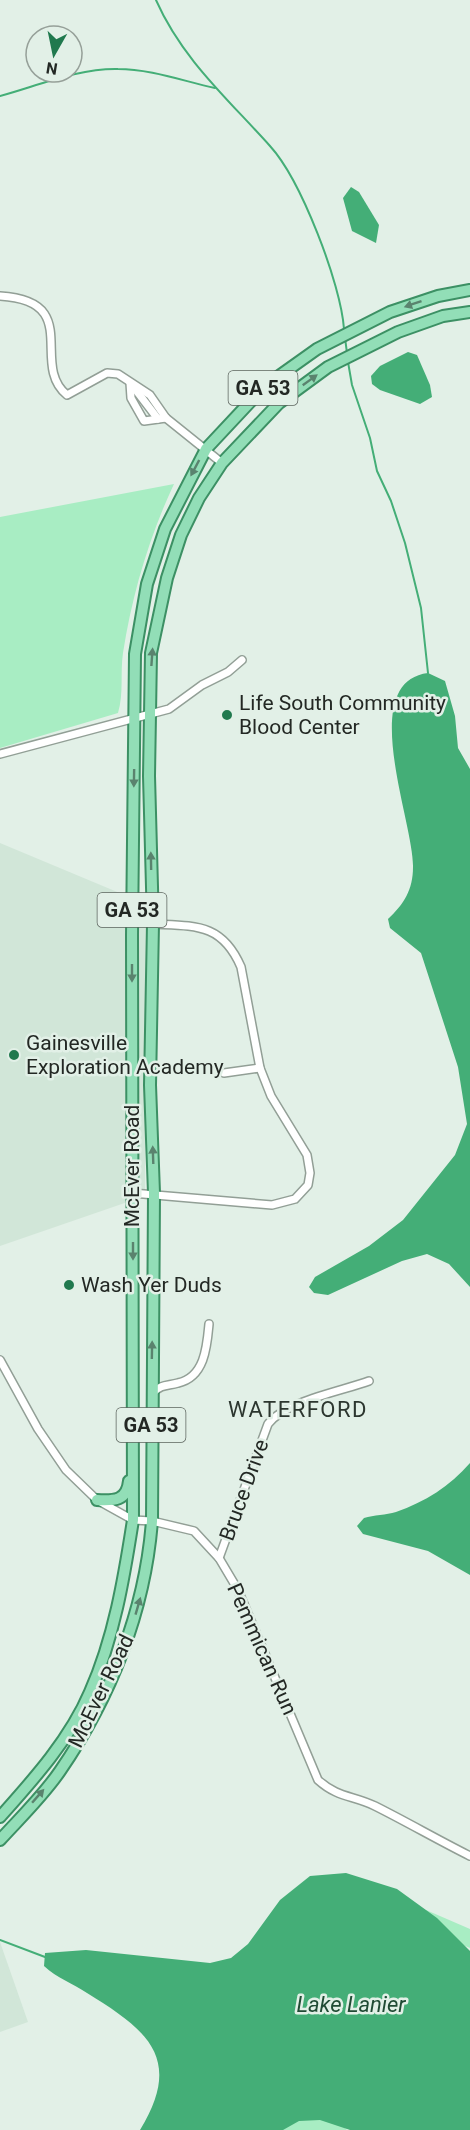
<svg xmlns="http://www.w3.org/2000/svg" width="470" height="2130" viewBox="0 0 470 2130" font-family="Roboto,sans-serif">
  <style>
    .built { fill: #d1e6d8 }
    .green { fill: #a8edc3 }
    .water { fill: #44ae77 }
    .lines { fill: none; stroke-linecap: round; stroke-linejoin: round }
    .stream { stroke: #44ae77; stroke-width: 2 }
    .minor-casing { stroke: #929f96; stroke-width: 10 }
    .primary-casing { stroke: #3c9064; stroke-width: 14 }
    .minor { stroke: #fff; stroke-width: 7 }
    .primary { stroke: #92deb7; stroke-width: 10 }
    .oneway { fill: #5a836e }
    .poi-dot { fill: #20794e; stroke: #e2f0e7; stroke-width: 2 }
    .labels { text-anchor: middle; stroke-width: 5; stroke-linejoin: round; paint-order: stroke }
    .shield { fill: #e2f0e7; stroke: #5c645e; stroke-width: 1.5 }
    .shield-label { font-size: 20px; font-weight: bold; fill: #232824 }
    .poi-label { font-size: 21px; fill: #232824; stroke: #e2f0e7; text-anchor: start }
    .street-label { font-size: 21px; fill: #232824; stroke: #e2f0e7 }
    .neighbourhood-label { font-size: 22px; letter-spacing: 1.5px; fill: #2c362f; stroke: #e2f0e7 }
    .water-label { font-size: 22px; font-style: italic; fill: #204b34; stroke: #e2f0e7 }
  </style>
  <rect width="100%" height="100%" fill="#e2f0e7"/>
  <g class="built">
    <path d="M 0,843 L 146,904 L 145,1196 L 0,1246 Z"/>
    <path d="M 0,1942 L 28,2022 L 0,2032 Z"/>
  </g>
  <g class="green">
    <path d="M 174,484 C 149,537 132,595 123,653 C 120,673 124,693 118,713 L 0,748 L 0,517 Z"/>
    <path d="M 389,1894 L 470,1929 L 470,1948 L 444,1937 Z"/>
    <path d="M 335,2118 L 347,2130 L 278,2130 L 299,2120 Z"/>
  </g>
  <g class="water">
    <path d="M 351,187 L 359,192 L 379,225 L 376,243 L 352,231 L 343,198 Z"/>
    <path d="M 408,352 L 417,355 L 430,385 L 432,397 L 420,404 L 380,390 L 372,384 L 371,376 L 380,366 Z"/>
    <path d="M 428,673 L 445,681 L 455,716 L 458,748 L 470,769 L 470,1287 L 449,1264 L 427,1254 L 402,1261 L 328,1295 L 314,1293 L 309,1287 L 315,1277 L 369,1246 L 403,1220 L 455,1155 L 467,1124 L 458,1067 L 421,953 L 390,928 L 388,919 C 404,904 413,890 413,867 C 414,822 356,682 428,673 Z"/>
    <path d="M 470,1463 L 470,1575 L 428,1551 L 363,1534 L 357,1526 L 364,1518 C 374,1515 386,1515 396,1512 C 425,1502 450,1486 470,1463 Z"/>
    <path d="M 346,1873 L 397,1889 L 437,1918 L 470,1951 L 470,2130 L 350,2130 L 320,2120 L 299,2121 L 283,2130 L 140,2130 C 184,2058 147,2030 87,1993 C 72,1983 57,1978 44,1966 L 45,1953 L 86,1950 L 210,1963 L 231,1958 L 248,1944 L 280,1900 L 310,1876 Z"/>
  </g>
  <g class="lines">
    <g class="stream">
      <path d="M 156,0 C 182,59 228,99 270,146 C 301,180 341,284 344,329"/>
      <path d="M 0,96 C 37,86 79,68 118,69 C 150,69 183,81 215,88"/>
      <path d="M 345,338 L 347,353"/>
      <path d="M 348,362 L 352,385 L 370,438 L 377,471 L 391,501 L 405,543 L 421,608 L 428,673"/>
      <path d="M 0,1940 L 45,1957"/>
    </g>
    <defs>
      <g id="minor">
        <path d="M 0,296 C 84,301 29,364 67,395 L 107,373 L 118,374 L 150,395 L 166,418 L 222,463"/>
        <path d="M 130,383 L 131,398 L 144,421 L 166,418"/>
        <path d="M 132,385 L 158,419"/>
        <path d="M 0,754 L 169,709 L 202,685 L 228,672 L 242,660"/>
        <path d="M 224,1073 L 260,1068"/>
        <path d="M 132,1193 L 272,1205 L 295,1199 L 308,1185 L 310,1173 L 307,1155 L 271,1096 L 260,1068 L 241,967 C 222,923 195,926 153,924"/>
        <path d="M 0,1360 L 38,1429 L 66,1470 L 97,1500 L 133,1520 L 152,1521 L 194,1531 L 219,1558 L 238,1590 L 318,1780 C 338,1798 352,1795 375,1806 C 407,1822 438,1840 470,1856"/>
        <path d="M 153,1393 C 161,1384 167,1386 178,1383 C 205,1377 207,1346 209,1324"/>
        <path d="M 219,1558 L 268,1424 C 286,1401 342,1391 369,1381"/>
      </g>
      <g id="primary">
        <path d="M 97,1500 C 114,1501 127,1501 129,1481"/>
        <path d="M 0,1817 C 34,1779 70,1739 90,1692 C 114,1638 124,1578 133,1520 L 132,935 L 135,654 L 147,584 L 165,529 L 206,449 L 265,386 L 317,349 L 390,312 L 438,296 L 470,290"/>
        <path d="M 0,1840 C 20,1818 43,1796 60,1771 C 111,1697 145,1611 152,1521 L 154,1193 L 150,1085 L 153,924 L 149,776 L 151,653 L 167,578 L 181,535 L 199,498 L 222,463 L 279,403 L 328,367 L 398,332 L 443,316 L 470,312"/>
      </g>
    </defs>
    <use href="#minor" class="minor-casing"/>
    <use href="#primary" class="primary-casing"/>
    <use href="#minor" class="minor"/>
    <use href="#primary" class="primary"/>
  </g>
  <defs><path id="oneway-solid" d="M-6-.8H1V-3.2L6.5 0L1 3.2V.8H-6Z" transform="scale(1.5)"/></defs>
  <g class="oneway">
    <use href="#oneway-solid" transform="translate(413 304) rotate(161)"/>
    <use href="#oneway-solid" transform="translate(310 380) rotate(-36)"/>
    <use href="#oneway-solid" transform="translate(195 468) rotate(118)"/>
    <use href="#oneway-solid" transform="translate(152 657) rotate(-86)"/>
    <use href="#oneway-solid" transform="translate(134 778) rotate(91)"/>
    <use href="#oneway-solid" transform="translate(151 861) rotate(-91)"/>
    <use href="#oneway-solid" transform="translate(132 973) rotate(90)"/>
    <use href="#oneway-solid" transform="translate(153 1155) rotate(-92)"/>
    <use href="#oneway-solid" transform="translate(133 1251) rotate(90)"/>
    <use href="#oneway-solid" transform="translate(152 1350) rotate(-89)"/>
    <use href="#oneway-solid" transform="translate(138 1606) rotate(-74)"/>
    <use href="#oneway-solid" transform="translate(38 1796) rotate(-49)"/>
  </g>
  <g class="poi-dot">
    <circle cx="227" cy="715" r="6"/>
    <circle cx="14" cy="1055" r="6"/>
    <circle cx="69" cy="1285" r="6"/>
  </g>
  <g class="labels">
    <g class="shield">
      <rect x="228.5" y="371" width="69" height="34" rx="4.5"/>
      <rect x="97.5" y="893" width="69" height="34" rx="4.5"/>
      <rect x="116.5" y="1408" width="69" height="34" rx="4.5"/>
    </g>
    <g class="shield-label">
      <text x="263" y="395">GA 53</text>
      <text x="132" y="917">GA 53</text>
      <text x="151" y="1432">GA 53</text>
    </g>
    <g class="poi-label">
      <text x="239" y="710">Life South Community<tspan x="239" dy="24">Blood Center</tspan></text>
      <text x="26" y="1050">Gainesville<tspan x="26" dy="24">Exploration Academy</tspan></text>
      <text x="81" y="1292">Wash Yer Duds</text>
    </g>
    <g class="street-label">
      <text transform="translate(132 1166) rotate(-90)" y="7">McEver Road</text>
      <text transform="translate(244 1490) rotate(-70)" y="7">Bruce Drive</text>
      <text transform="translate(262 1649) rotate(66)" y="7">Pemmican Run</text>
      <text transform="translate(101 1691) rotate(-64)" y="7">McEver Road</text>
    </g>
    <g class="neighbourhood-label">
      <text x="298" y="1417">WATERFORD</text>
    </g>
    <g class="water-label">
      <text x="351" y="2012">Lake Lanier</text>
    </g>
  </g>
  <g transform="translate(54 54) rotate(189)"><circle r="28" fill="#e2f0e7" stroke="#96a099" stroke-width="1.5"/>
  <path d="M0-4.5L10 22L0 15L-10 22Z" fill="#20794e"/>
  <text y="-9" font-size="16" font-weight="bold" text-anchor="middle" fill="#232824">N</text>
  </g>
</svg>
